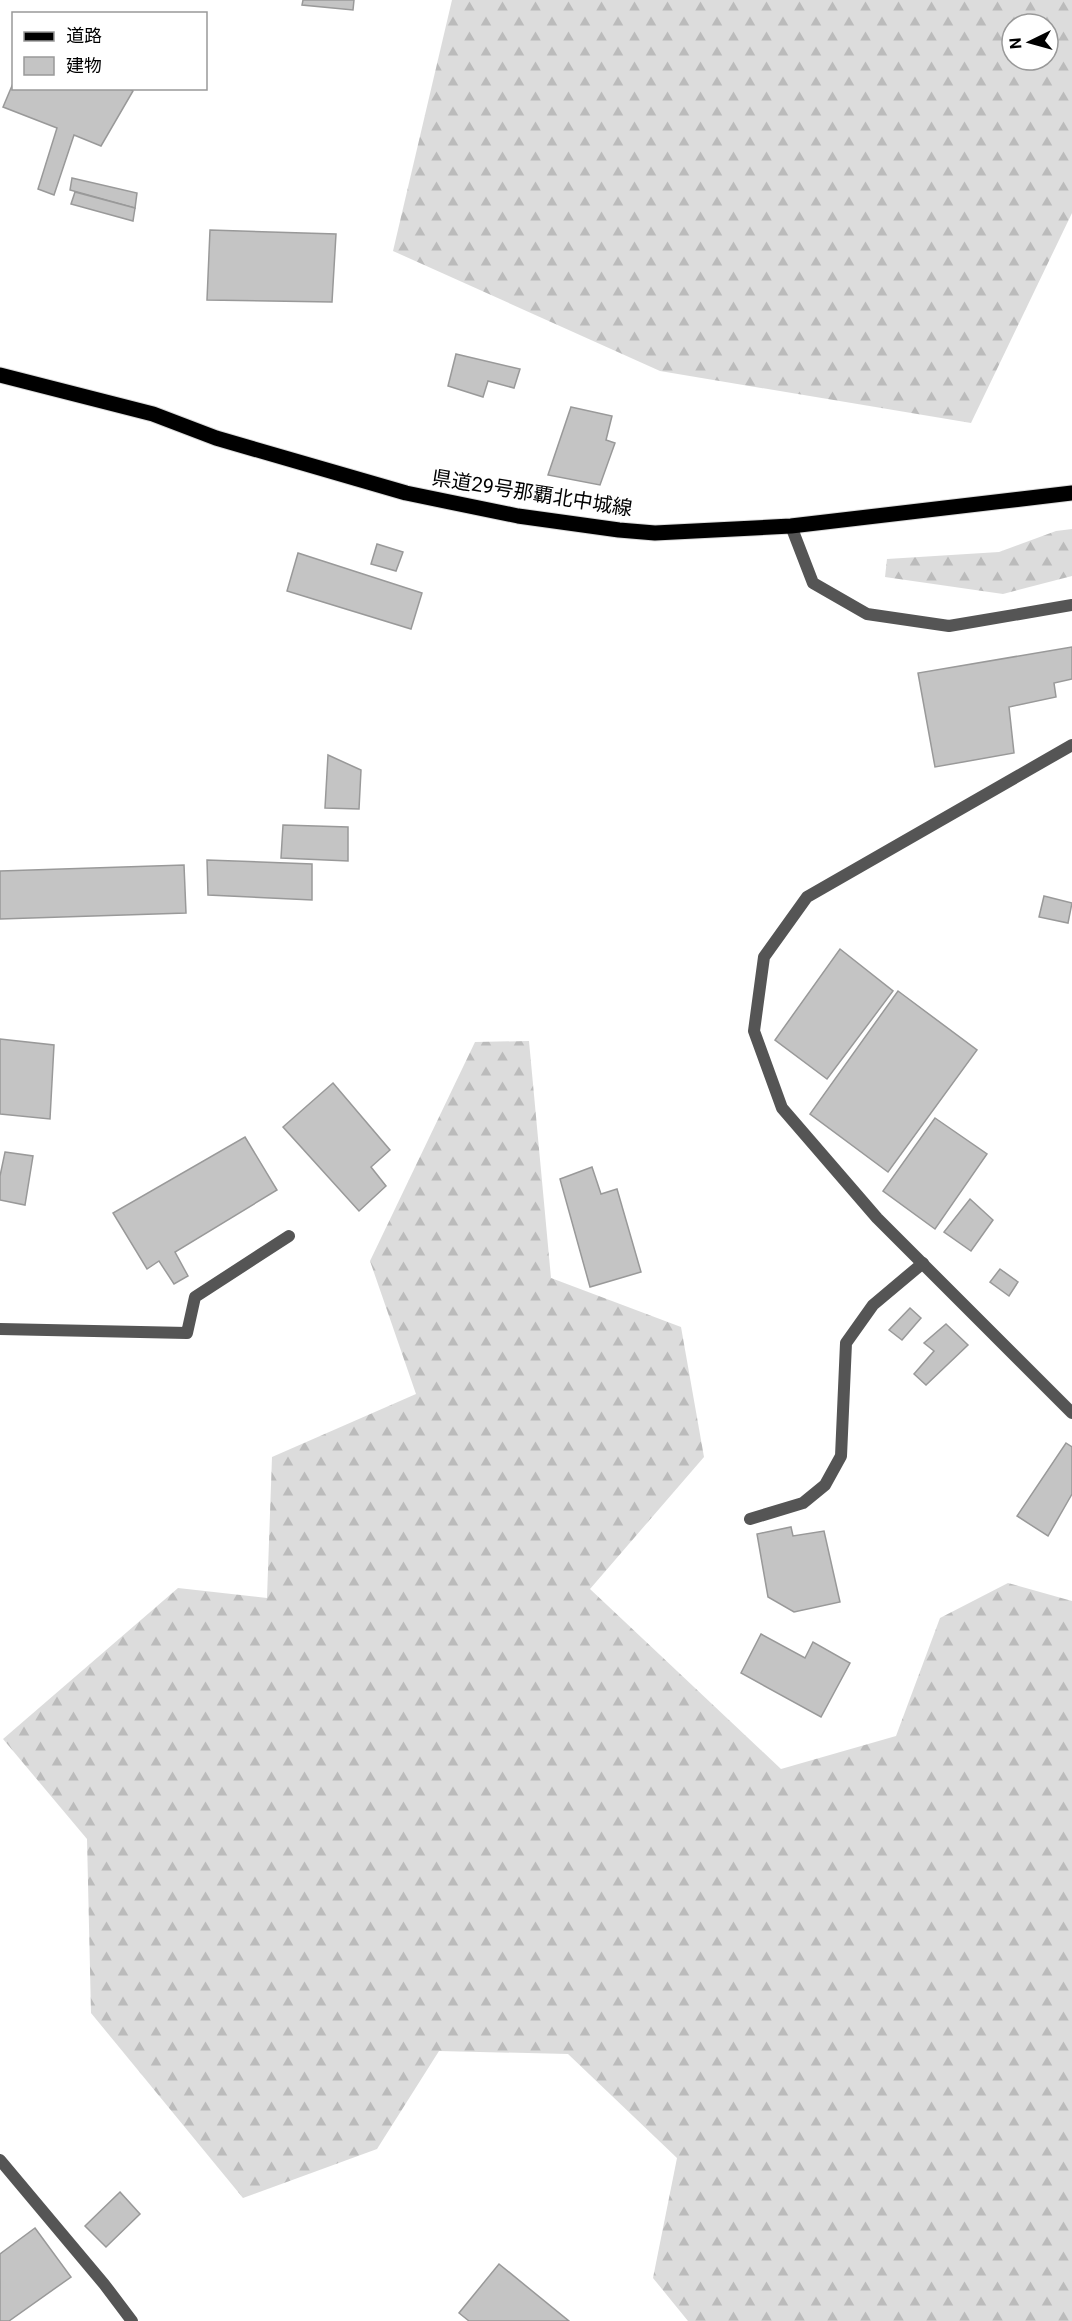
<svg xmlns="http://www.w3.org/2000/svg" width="1072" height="2321" viewBox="0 0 1072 2321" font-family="Roboto,'Noto Sans JP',sans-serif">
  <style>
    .forest { fill: url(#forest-firs); fill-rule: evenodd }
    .building { fill: #c4c4c4; stroke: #999; stroke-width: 1.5 }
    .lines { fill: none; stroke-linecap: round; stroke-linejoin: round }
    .primary-casing { stroke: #dbdbdb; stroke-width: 17 }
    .minor { stroke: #555; stroke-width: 12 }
    .primary { stroke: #000; stroke-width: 15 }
    .labels { text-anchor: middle; stroke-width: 6; stroke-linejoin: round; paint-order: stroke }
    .street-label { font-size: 20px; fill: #000; stroke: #fff }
  </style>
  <defs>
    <pattern id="forest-firs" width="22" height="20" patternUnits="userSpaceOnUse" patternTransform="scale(1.5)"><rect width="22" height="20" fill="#dcdcdc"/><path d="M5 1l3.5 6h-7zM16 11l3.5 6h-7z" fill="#bbb"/></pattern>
  </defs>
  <rect width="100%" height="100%" fill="#fff"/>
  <g class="forest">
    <path d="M 452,0 L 1072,0 L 1072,213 L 971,423 L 660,371 L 393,251 ZM 1012,24 L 1048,24 L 1048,60 L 1012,60 Z"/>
    <path d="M 1072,529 L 1072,576 L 1003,594 L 885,577 L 887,559 L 999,552 L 1056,531 Z"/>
    <path d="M 529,1041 L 551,1278 L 681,1327 L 704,1457 L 590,1589 L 781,1769 L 896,1736 L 940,1618 L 1008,1583 L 1072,1601 L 1072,2321 L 688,2321 L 653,2278 L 677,2158 L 568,2054 L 439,2051 L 377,2149 L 243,2198 L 91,2013 L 87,1839 L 3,1739 L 178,1588 L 267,1598 L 272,1457 L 416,1394 L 370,1261 L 475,1042 Z"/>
  </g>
  <g class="building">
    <path d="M 303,0 L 354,0 L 353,10 L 302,5 Z"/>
    <path d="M 14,81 L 14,88 L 128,88 L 133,91 L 101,146 L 74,135 L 54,195 L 38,189 L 57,128 L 3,107 Z"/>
    <path d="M 72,178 L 137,193 L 135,208 L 70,190 Z"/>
    <path d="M 75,192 L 135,208 L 133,221 L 71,204 Z"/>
    <path d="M 210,230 L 336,234 L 332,302 L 207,300 Z"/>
    <path d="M 456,354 L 520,369 L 514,388 L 488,381 L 483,397 L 448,386 Z"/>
    <path d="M 571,407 L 612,416 L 606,440 L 615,443 L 600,485 L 548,475 Z"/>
    <path d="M 377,544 L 403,552 L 396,571 L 371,564 Z"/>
    <path d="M 298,553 L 422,593 L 411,629 L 287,591 Z"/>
    <path d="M 1072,647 L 1072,679 L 1054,683 L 1056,697 L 1009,707 L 1014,753 L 935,767 L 918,673 Z"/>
    <path d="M 328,755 L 361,770 L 359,809 L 325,808 Z"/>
    <path d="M 283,825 L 348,827 L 348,861 L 281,858 Z"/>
    <path d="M 207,860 L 312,864 L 312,900 L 208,895 Z"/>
    <path d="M 184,865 L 186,913 L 0,919 L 0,871 Z"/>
    <path d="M 1044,896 L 1072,903 L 1068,923 L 1039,917 Z"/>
    <path d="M 840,949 L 893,991 L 827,1079 L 775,1040 Z"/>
    <path d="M 898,991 L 977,1050 L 888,1172 L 810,1114 Z"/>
    <path d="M 0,1039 L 54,1045 L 50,1119 L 0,1114 Z"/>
    <path d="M 333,1083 L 390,1150 L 371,1167 L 386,1186 L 359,1211 L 283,1127 Z"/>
    <path d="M 935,1118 L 987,1154 L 935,1229 L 883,1191 Z"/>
    <path d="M 245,1137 L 277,1190 L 175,1252 L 188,1276 L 174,1284 L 159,1261 L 147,1269 L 113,1213 Z"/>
    <path d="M 5,1152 L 33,1156 L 25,1205 L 0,1200 L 0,1176 Z"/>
    <path d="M 592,1167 L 601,1194 L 617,1189 L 641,1272 L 590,1287 L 560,1179 Z"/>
    <path d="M 970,1199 L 993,1220 L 971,1251 L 944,1232 Z"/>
    <path d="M 1000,1269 L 1018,1282 L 1009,1296 L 990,1282 Z"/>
    <path d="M 910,1308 L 921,1318 L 902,1340 L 889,1330 Z"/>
    <path d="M 946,1324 L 968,1345 L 926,1385 L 914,1374 L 934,1351 L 924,1343 Z"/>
    <path d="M 1066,1443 L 1072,1447 L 1072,1494 L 1048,1536 L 1017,1516 Z"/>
    <path d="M 791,1527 L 793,1536 L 824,1531 L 840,1602 L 794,1612 L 768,1597 L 757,1534 Z"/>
    <path d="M 761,1634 L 805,1658 L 813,1642 L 850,1663 L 821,1717 L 741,1673 Z"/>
    <path d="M 120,2192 L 140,2214 L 106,2247 L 85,2226 Z"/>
    <path d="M 35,2228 L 71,2277 L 9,2321 L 0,2321 L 0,2254 Z"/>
    <path d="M 499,2264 L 569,2321 L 469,2321 L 459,2313 Z"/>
  </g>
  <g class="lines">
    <defs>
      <path id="primary" d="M 0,375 L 153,414 L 216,438 L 406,493 L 518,516 L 619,530 L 655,533 L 791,526 L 1072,493"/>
    </defs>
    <use href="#primary" class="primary-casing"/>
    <g class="minor">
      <path d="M 791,526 L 813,583 L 867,614 L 949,626 L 1072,605"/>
      <path d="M 1072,745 L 807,897 L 764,957 L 754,1031 L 782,1108 L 877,1218 L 1072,1413"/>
      <path d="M 0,1329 L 187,1333 L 195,1297 L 289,1236"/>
      <path d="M 750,1519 L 803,1503 L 825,1485 L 841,1456 L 846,1343 L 873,1305 L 923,1263"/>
      <path d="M 0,2160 L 104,2284 L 132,2321"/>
    </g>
    <use href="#primary" class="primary"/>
  </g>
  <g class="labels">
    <g class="street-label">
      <text transform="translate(532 493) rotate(9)" y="7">県道29号那覇北中城線</text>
    </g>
  </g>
  <rect x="12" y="12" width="195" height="78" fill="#ffffff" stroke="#999999" stroke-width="1.5"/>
  <rect x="24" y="32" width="30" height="9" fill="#000000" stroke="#999999" stroke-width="1.5"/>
  <text x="66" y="42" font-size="18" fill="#000000">道路</text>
  <rect x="24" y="57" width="30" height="18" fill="#c4c4c4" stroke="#999999" stroke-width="1.5"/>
  <text x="66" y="72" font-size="18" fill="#000000">建物</text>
  <g transform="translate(1030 42) rotate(265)"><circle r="28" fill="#ffffff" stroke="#999999" stroke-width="1.5"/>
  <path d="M0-4.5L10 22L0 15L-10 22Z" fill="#000000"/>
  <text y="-9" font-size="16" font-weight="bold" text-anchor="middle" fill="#000000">N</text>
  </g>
</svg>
